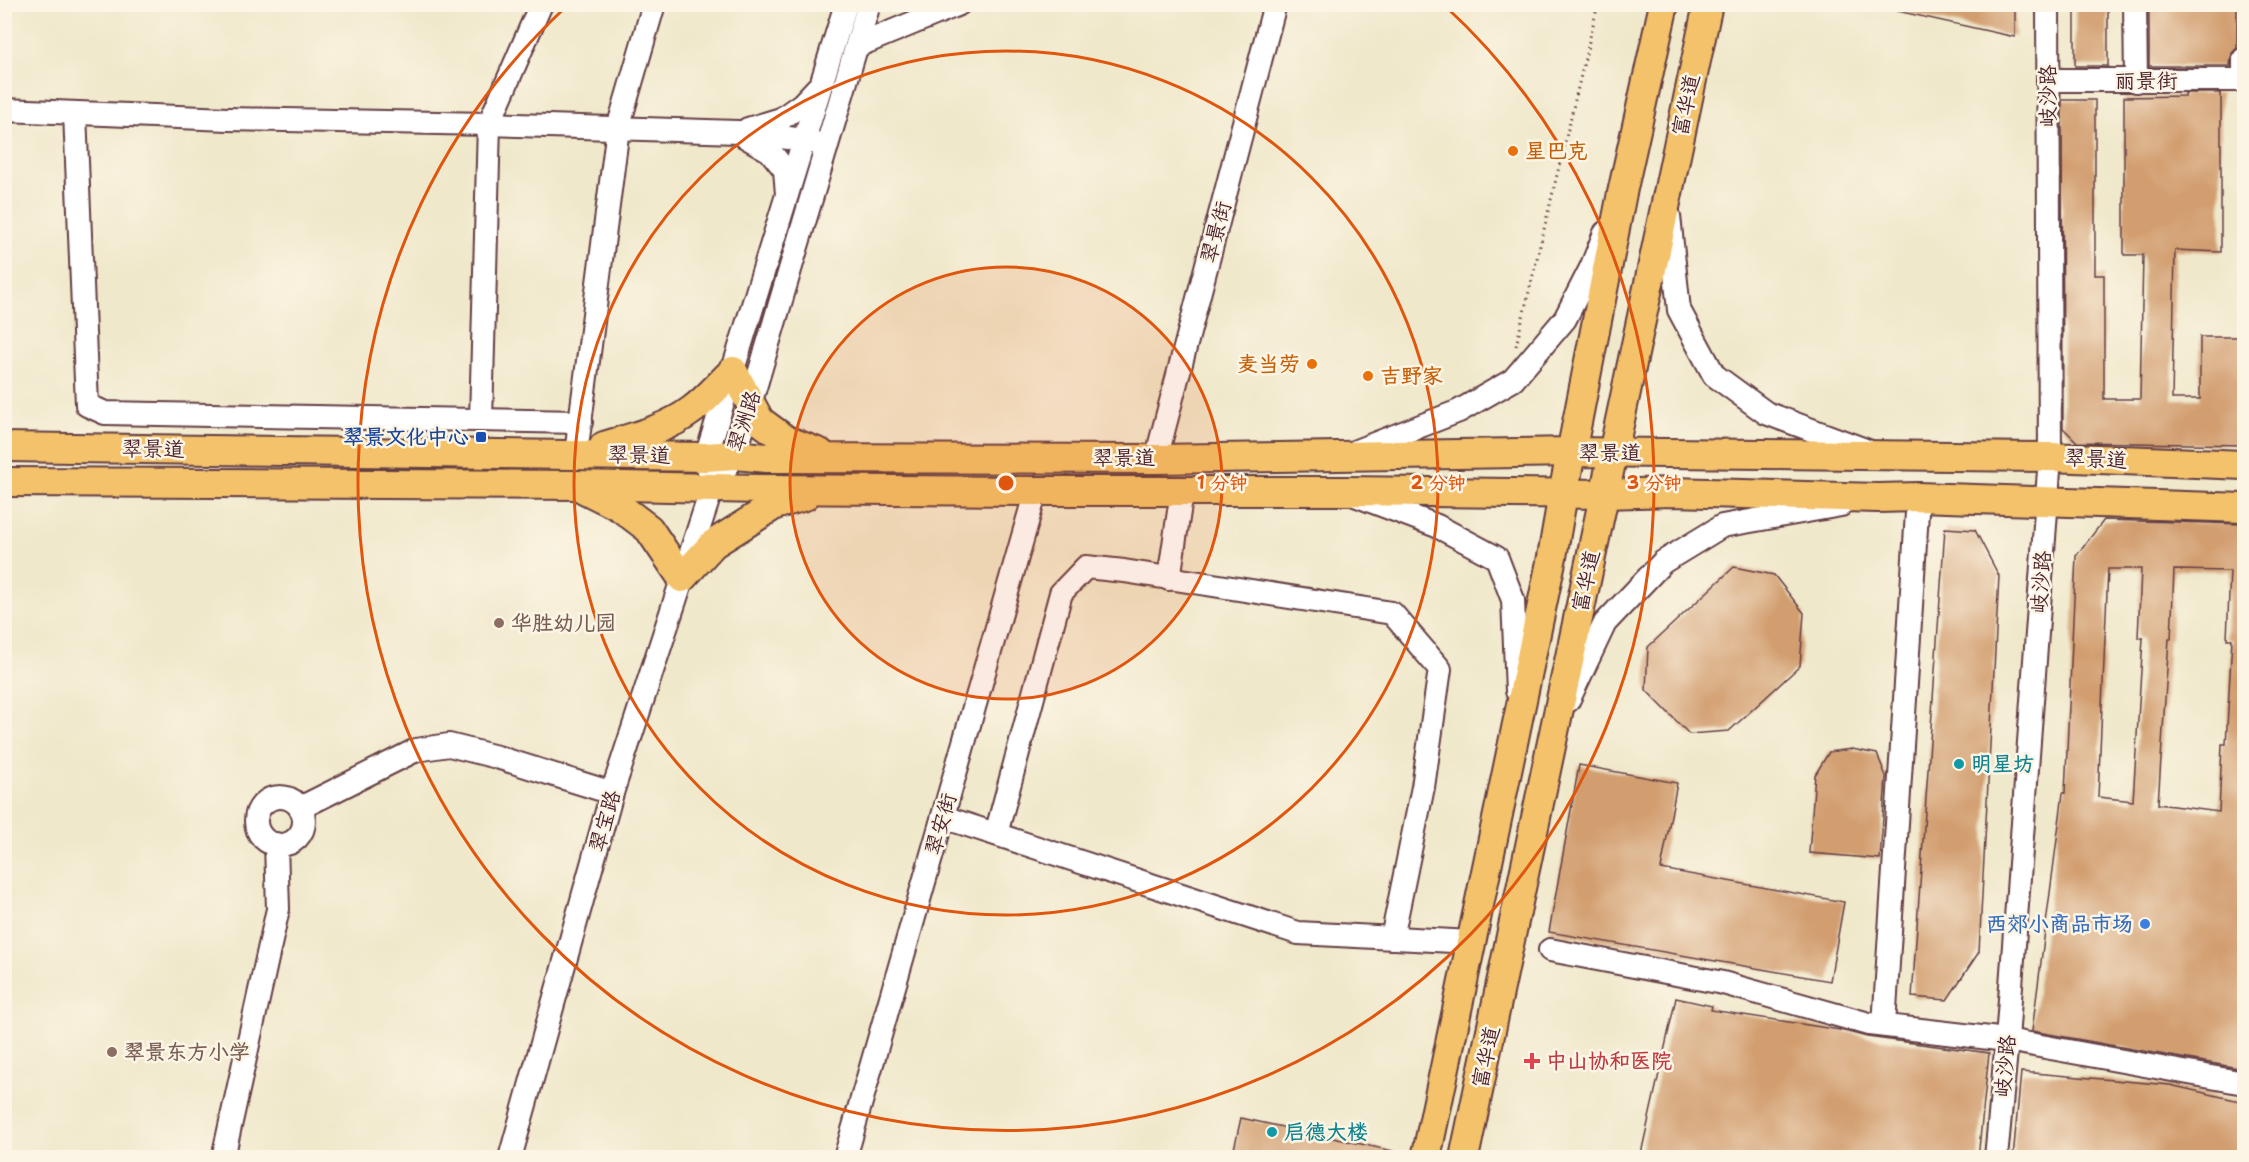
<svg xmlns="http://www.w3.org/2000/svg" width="2249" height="1162" viewBox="0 0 2249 1162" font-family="'Shantell Sans','LXGW WenKai TC',sans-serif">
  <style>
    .building { fill: #d29e70; fill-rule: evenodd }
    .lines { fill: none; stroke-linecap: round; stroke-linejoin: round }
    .minor-casing { stroke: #633d43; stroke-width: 26 }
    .major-casing { stroke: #633d43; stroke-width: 32 }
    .path { stroke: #633d43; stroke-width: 3; stroke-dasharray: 1.5 4.5; stroke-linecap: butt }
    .minor { stroke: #fff; stroke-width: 22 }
    .major { stroke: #f3c26a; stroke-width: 28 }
    .ring { fill: none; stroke: #e0560e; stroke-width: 3 }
    .food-dot { fill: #e8710a; stroke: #fcf5e5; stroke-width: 2 }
    .transit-dot { fill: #1a4fb4; stroke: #fcf5e5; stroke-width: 2 }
    .education-dot { fill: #8d6e63; stroke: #fcf5e5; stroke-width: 2 }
    .culture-dot { fill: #0f9aa8; stroke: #fcf5e5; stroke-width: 2 }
    .shop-dot { fill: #3f7fe0; stroke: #fcf5e5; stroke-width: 2 }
    .health-dot { fill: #e0444e; stroke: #fcf5e5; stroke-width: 2 }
    .labels { text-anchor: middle; stroke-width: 5; stroke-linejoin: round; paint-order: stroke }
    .street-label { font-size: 21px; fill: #4a1f2b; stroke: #fcf5e5 }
    .food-label { font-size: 21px; font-weight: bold; fill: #c56008; stroke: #fcf5e5; text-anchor: start }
    .transit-label { font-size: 21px; font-weight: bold; fill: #164399; stroke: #fcf5e5; text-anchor: end }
    .education-label { font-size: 21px; font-weight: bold; fill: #785e54; stroke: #fcf5e5; text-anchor: start }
    .culture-label { font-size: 21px; font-weight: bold; fill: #0d838f; stroke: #fcf5e5; text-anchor: start }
    .shop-label { font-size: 21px; font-weight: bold; fill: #366cbe; stroke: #fcf5e5; text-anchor: end }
    .health-label { font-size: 21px; font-weight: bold; fill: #be3a42; stroke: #fcf5e5; text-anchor: start }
    .centre { fill: #e0560e; stroke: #fcf5e5; stroke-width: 3 }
    .ring-label { font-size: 18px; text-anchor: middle; font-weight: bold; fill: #e0560e; stroke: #fcf5e5; stroke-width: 5; stroke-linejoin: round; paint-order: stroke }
  </style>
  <rect width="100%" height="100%" fill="#fcf5e5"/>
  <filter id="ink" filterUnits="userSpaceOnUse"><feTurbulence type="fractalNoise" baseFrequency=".0167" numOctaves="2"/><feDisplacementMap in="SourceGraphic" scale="12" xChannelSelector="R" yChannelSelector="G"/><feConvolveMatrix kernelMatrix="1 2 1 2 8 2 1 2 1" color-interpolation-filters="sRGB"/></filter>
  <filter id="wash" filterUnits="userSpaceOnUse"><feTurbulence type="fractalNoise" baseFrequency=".008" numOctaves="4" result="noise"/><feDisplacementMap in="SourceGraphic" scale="24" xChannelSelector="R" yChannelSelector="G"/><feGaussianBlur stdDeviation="1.35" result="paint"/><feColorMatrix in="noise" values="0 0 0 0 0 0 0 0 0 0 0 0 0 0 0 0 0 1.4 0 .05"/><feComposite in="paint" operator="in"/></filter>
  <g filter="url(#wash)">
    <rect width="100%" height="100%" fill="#f0e8cb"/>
    <g id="blocks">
      <g class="building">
        <path d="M 1897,4 L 2015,4 L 2015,37 L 1897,11 Z"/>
        <rect x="2075" y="4" width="33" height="62"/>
        <path d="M 2149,4 L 2237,4 L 2237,48 L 2232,53 L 2230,66 L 2149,66 Z"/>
        <path d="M 2185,93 L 2221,93 L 2221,252 L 2175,250 L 2172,399 L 2200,399 L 2200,337 L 2243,337 L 2244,445 L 2077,442 L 2063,428 L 2062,100 L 2095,100 L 2095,275 L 2104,275 L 2104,399 L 2140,399 L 2143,255 L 2124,255 L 2124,97 L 2185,96 Z"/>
        <path d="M 2104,520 L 2244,524 L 2244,1069 L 2032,1031 L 2063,793 L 2065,793 L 2076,556 ZM 2108,569 L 2141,569 L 2138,638 L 2143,638 L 2133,801 L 2098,797 ZM 2174,570 L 2230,571 L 2227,639 L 2232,639 L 2226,744 L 2222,744 L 2219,812 L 2158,804 L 2169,639 L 2171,639 Z"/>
        <path d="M 1945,528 L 1975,530 L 1999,576 L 1979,952 L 1947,1000 L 1912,997 Z"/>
        <path d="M 1734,567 L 1774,575 L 1804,613 L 1800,666 L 1729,731 L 1689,734 L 1646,690 L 1648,647 Z"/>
        <path d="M 1852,749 L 1877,754 L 1886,776 L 1880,859 L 1809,853 L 1815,775 L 1829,752 Z"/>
        <path d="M 1579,765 L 1677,783 L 1661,869 L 1844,902 L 1830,981 L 1549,932 Z"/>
        <path d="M 1676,998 L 1712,1006 L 1711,1010 L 1840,1030 L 1867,1037 L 1989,1053 L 1978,1158 L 1640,1158 Z"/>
        <path d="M 2021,1072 L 2170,1085 L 2244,1102 L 2244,1158 L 2013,1158 Z"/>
        <path d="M 1241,1118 L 1393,1151 L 1392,1158 L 1232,1158 Z"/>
      </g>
    </g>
  </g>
  <g filter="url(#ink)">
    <use href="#blocks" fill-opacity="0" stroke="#633d43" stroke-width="1.5"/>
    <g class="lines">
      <defs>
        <g id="minor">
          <path d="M 2135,4 L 2136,81"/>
          <path d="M 857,46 L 959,4"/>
          <path d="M 2048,80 L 2244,80"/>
          <path d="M 2244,80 L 2244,59"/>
          <path d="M 4,110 L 228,119 L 489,124 L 738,132 L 805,140 L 827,146"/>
          <path d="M 75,113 L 87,405 L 105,413 L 581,422"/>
          <path d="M 748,129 L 781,119 L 802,104 L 820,85"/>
          <path d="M 744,136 L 770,151 L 785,170 L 787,194"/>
          <path d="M 1669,216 L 1679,310 L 1714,375 L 1766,413 L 1868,451"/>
          <path d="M 481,420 L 489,124 L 541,4"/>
          <path d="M 1356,451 L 1459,411 L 1513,380 L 1565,319 L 1591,268 L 1605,233"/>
          <path d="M 576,454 L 618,128 L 654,4"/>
          <path d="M 1156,459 L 1275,4"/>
          <path d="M 709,471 L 706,457 L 846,4"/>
          <path d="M 1355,495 L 1437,526 L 1497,558 L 1513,600 L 1517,691"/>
          <path d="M 1169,579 L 1182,491"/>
          <path d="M 1568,701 L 1605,623 L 1663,562 L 1722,526 L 1841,505"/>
          <circle cx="280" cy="821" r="24"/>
          <path d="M 300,808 L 416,750 L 449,745 L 497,757 L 612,793"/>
          <path d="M 943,817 L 1298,933 L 1472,942"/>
          <path d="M 996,834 L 1061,593 L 1086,567 L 1124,571 L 1392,613 L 1440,669 L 1423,787 L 1392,938"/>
          <path d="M 1550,950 L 1723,983 L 1869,1024 L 2007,1040 L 2244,1083"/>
          <path d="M 1884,1025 L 1918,497"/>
          <path d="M 223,1158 L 278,909 L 276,844"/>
          <path d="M 510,1158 L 612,793 L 712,488 L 735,455 L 869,4"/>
          <path d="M 845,1158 L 1036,491"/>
          <path d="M 1996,1158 L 2007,1040 L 2050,457 L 2048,4"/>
        </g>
        <g id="major">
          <path d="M 604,446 C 634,437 667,429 692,410 C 707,399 720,383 733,371 L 760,421 L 786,440 L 820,453"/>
          <path d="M 4,447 L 706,457 L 735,455 L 767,458 L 1156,459 L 1571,452 L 2050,457 L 2244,465"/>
          <path d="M 4,482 L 577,485 L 760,489 L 1036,491 L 1346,491 L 1604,494 L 1672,492 L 1878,498 L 1918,497 L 2244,508"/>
          <path d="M 584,489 L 620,507 L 649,529 L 682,578 L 713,544 L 775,505 L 805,496"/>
          <path d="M 1426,1158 L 1552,557 L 1563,494 L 1622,193 L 1664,4"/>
          <path d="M 1464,1158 L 1708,4"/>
        </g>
      </defs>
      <use href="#minor" class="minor-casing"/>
      <use href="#major" class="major-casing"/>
      <path class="path" d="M 1516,346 L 1598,4"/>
      <use href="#minor" class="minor"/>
      <use href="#major" class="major"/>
    </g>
  </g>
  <circle cx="1006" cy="483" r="216" fill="#e0560e" fill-opacity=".12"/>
  <g class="ring">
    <circle cx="1006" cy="483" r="216"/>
    <circle cx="1006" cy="483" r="432"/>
    <path d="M1444 5A648 648 0 1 1 568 5"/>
  </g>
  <g class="food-dot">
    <circle cx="1513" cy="151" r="6"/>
    <circle cx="1312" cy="364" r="6"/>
    <circle cx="1368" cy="376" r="6"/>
  </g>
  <rect class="transit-dot" x="475" y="431" width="12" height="12" rx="3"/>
  <g class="education-dot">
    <circle cx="499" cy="623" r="6"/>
    <circle cx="112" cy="1052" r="6"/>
  </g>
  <g class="culture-dot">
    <circle cx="1959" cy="764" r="6"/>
    <circle cx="1272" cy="1132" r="6"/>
  </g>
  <circle class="shop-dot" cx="2145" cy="924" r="6"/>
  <path class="health-dot" d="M1529 1052h6v6h6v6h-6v6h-6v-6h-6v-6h6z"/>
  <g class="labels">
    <g class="street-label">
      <text x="2146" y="88">丽景街</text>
      <text transform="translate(2048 96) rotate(-90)" y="7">岐沙路</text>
      <text transform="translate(1686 105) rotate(-78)" y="7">富华道</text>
      <text transform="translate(1216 232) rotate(-75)" y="7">翠景街</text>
      <text transform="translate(744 421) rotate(-72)" y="7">翠洲路</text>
      <text transform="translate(153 449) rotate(1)" y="7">翠景道</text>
      <text x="1610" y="460">翠景道</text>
      <text transform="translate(639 455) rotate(1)" y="7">翠景道</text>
      <text x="1124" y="465">翠景道</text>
      <text transform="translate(2096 459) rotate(3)" y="7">翠景道</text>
      <text transform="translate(1586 581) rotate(-78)" y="7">富华道</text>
      <text transform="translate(2041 582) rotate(-86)" y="7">岐沙路</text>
      <text transform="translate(605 821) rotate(-74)" y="7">翠宝路</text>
      <text transform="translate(941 824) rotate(-74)" y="7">翠安街</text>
      <text transform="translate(1486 1057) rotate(-78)" y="7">富华道</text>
      <text transform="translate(2005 1066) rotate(-85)" y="7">岐沙路</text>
    </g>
    <g class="food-label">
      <text x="1525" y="158">星巴克</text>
      <text x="1300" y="371" text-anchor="end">麦当劳</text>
      <text x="1380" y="383">吉野家</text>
    </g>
    <g class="transit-label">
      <text x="469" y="444">翠景文化中心</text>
    </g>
    <g class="education-label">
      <text x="511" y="630">华胜幼儿园</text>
      <text x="124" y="1059">翠景东方小学</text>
    </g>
    <g class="culture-label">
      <text x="1971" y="771">明星坊</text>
      <text x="1284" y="1139">启德大楼</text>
    </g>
    <g class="shop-label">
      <text x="2133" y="931">西郊小商品市场</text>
    </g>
    <g class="health-label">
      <text x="1546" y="1068">中山协和医院</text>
    </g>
  </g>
  <circle cx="1006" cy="483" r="9" class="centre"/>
  <g class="ring-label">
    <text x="1222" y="489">1 分钟</text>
    <text x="1438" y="489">2 分钟</text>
    <text x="1654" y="489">3 分钟</text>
  </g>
  <rect width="2249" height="1162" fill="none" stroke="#fcf5e5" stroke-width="24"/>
</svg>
